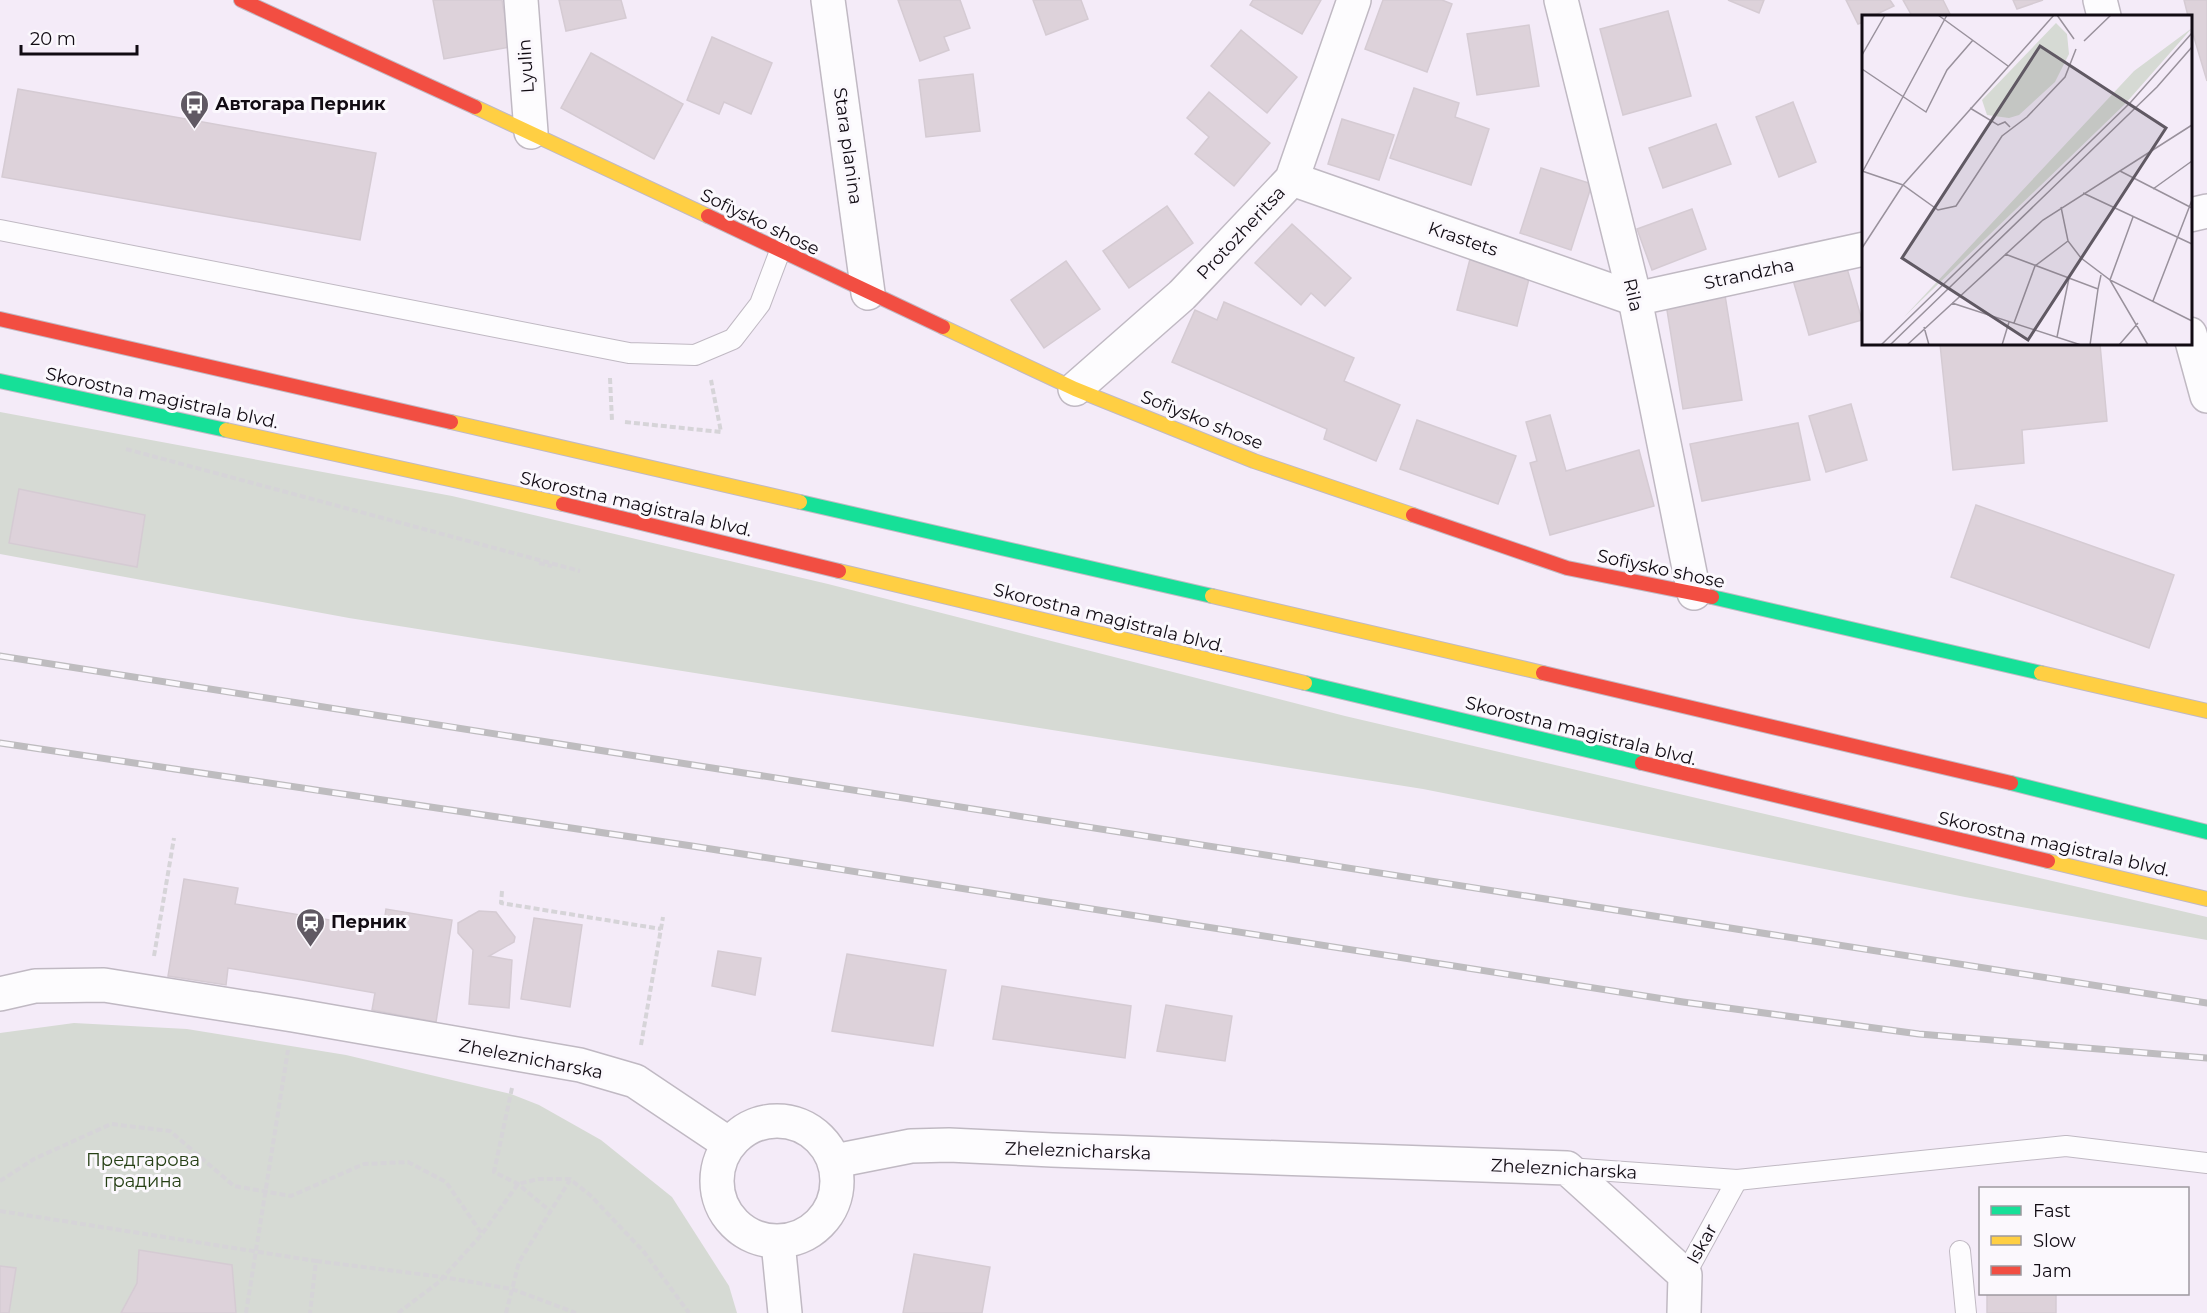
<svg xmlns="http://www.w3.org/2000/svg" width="2207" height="1313" viewBox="0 0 2207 1313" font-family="Montserrat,sans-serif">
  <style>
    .green { fill: #d6dad4 }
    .building { fill: #ddd2da; stroke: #d5cbd3; stroke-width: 1.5 }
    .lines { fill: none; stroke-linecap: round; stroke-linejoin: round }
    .lane-casing { stroke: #c0b9c3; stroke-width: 22 }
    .street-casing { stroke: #c0b9c3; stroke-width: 36 }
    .fast-casing { stroke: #c0b9c3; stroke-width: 16 }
    .slow-casing { stroke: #c0b9c3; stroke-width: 16 }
    .jam-casing { stroke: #c0b9c3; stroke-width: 16 }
    .path { stroke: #d6d4d8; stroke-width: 4; stroke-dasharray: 6 3; stroke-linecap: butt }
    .lane { stroke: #fdfcfe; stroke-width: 20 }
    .street { stroke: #fdfcfe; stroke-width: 33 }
    .fast { stroke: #16e098; stroke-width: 14 }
    .slow { stroke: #ffcf43; stroke-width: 14 }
    .jam { stroke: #f24e42; stroke-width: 14 }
    .rail-casing { stroke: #bebcbf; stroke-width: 7 }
    .rail { stroke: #fbf8fd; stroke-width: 4.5; stroke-dasharray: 14; stroke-linecap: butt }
    .labels { text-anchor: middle; stroke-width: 6; stroke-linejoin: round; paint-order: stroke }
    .street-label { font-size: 18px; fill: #110b13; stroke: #fbf8fd }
    .poi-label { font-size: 18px; font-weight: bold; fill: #110b13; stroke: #fbf8fd; text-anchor: start }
    .park-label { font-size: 18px; fill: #253f14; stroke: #fbf8fd }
    .inset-road { fill: none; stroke: #99919c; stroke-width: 1.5 }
    .view { fill: #605963; fill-opacity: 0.15; stroke: #605963; stroke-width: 3 }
    .inset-edge { fill: none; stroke: #110b13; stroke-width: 3 }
  </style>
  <rect width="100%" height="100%" fill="#f4ebf8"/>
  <g class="green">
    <path d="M 0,412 L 452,496 L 828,584 L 1345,716 L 2207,917 L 2207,940 L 1965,897 L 1423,789 L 349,618 L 0,554 Z"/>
    <path d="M 74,1023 L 187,1029 L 346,1055 L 511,1094 L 539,1105 L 601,1140 L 672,1197 L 729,1286 L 737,1313 L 0,1313 L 0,1033 Z"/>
  </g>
  <g class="building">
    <path d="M 433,0 L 502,0 L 510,47 L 444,59 Z"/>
    <path d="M 559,0 L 621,0 L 626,18 L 566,31 Z"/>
    <path d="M 898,0 L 960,0 L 970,28 L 944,37 L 949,50 L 920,61 Z"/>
    <path d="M 1033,0 L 1081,0 L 1088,19 L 1046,35 Z"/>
    <path d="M 1253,0 L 1321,0 L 1302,34 L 1250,5 Z"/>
    <path d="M 1383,0 L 1442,0 L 1452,4 L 1427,72 L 1365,49 Z"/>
    <path d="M 1728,0 L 1764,0 L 1759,13 Z"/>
    <path d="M 1846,0 L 1890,0 L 1894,6 L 1873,16 L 1864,16 L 1864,22 L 1858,24 Z"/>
    <path d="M 1903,0 L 1943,0 L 1951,16 L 1912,16 Z"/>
    <path d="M 2013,0 L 2043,0 L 2017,9 Z"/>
    <path d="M 2184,0 L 2207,0 L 2207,81 L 2190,24 L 2190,16 L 2188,16 Z"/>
    <path d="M 1668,11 L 1691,96 L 1623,115 L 1600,29 Z"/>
    <path d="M 1529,25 L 1539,86 L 1477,95 L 1467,34 Z"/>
    <path d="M 1241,30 L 1297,77 L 1267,113 L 1211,66 Z"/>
    <path d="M 712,37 L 772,63 L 751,114 L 724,102 L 719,114 L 687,100 Z"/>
    <path d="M 591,53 L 683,104 L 654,159 L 561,108 Z"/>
    <path d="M 973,74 L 980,131 L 926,137 L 919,80 Z"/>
    <path d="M 1414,88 L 1459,103 L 1455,117 L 1489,129 L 1471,185 L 1390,158 Z"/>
    <path d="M 18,89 L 376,153 L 360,240 L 2,177 Z"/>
    <path d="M 1209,92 L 1270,143 L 1234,186 L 1195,154 L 1209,137 L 1187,118 Z"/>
    <path d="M 1793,102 L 1816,162 L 1779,177 L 1756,117 Z"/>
    <path d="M 1342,119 L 1394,135 L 1379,180 L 1328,164 Z"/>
    <path d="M 1716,124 L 1731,164 L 1663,188 L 1649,148 Z"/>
    <path d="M 1541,168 L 1592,184 L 1571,250 L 1520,233 Z"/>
    <path d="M 1167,206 L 1193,243 L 1129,288 L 1103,251 Z"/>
    <path d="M 1692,209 L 1706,249 L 1652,270 L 1637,229 Z"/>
    <path d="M 1292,224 L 1351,278 L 1325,306 L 1311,293 L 1301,305 L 1255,263 Z"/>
    <path d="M 1844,258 L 1862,320 L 1809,335 L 1791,273 Z"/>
    <path d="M 1470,259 L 1530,275 L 1517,326 L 1457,310 Z"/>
    <path d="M 1066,261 L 1100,309 L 1044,348 L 1011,300 Z"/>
    <path d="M 1724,289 L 1742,400 L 1683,409 L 1665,298 Z"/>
    <path d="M 1224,302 L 1354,358 L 1344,381 L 1400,405 L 1376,461 L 1324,439 L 1327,429 L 1172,362 L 1195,310 L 1217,320 Z"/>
    <path d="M 1940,344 L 2100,344 L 2107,421 L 2022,430 L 2024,463 L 1953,470 Z"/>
    <path d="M 1851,404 L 1867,460 L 1826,472 L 1809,416 Z"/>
    <path d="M 1550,415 L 1566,471 L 1639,450 L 1654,506 L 1550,535 L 1530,463 L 1537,461 L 1526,422 Z"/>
    <path d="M 1417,420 L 1516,456 L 1498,504 L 1400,469 Z"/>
    <path d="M 1798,423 L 1810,480 L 1702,501 L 1690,444 Z"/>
    <path d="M 19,489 L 145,515 L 137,567 L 9,543 Z"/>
    <path d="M 1976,505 L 2174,575 L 2149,648 L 1951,577 Z"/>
    <path d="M 184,879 L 238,888 L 235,904 L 383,929 L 386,909 L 452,920 L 436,1022 L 372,1010 L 375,993 L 302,980 L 228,968 L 226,985 L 168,976 Z"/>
    <path d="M 479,911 L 496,912 L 515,937 L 514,942 L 489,956 L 512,960 L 509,1008 L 469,1004 L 473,950 L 458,933 L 458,923 Z"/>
    <path d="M 534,918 L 582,925 L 570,1007 L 521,999 Z"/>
    <path d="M 718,951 L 761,958 L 755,995 L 712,986 Z"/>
    <path d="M 847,954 L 946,970 L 933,1046 L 832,1031 Z"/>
    <path d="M 1002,986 L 1131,1006 L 1125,1058 L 993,1039 Z"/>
    <path d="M 1166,1005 L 1232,1016 L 1225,1061 L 1157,1051 Z"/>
    <path d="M 139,1250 L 232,1265 L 236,1313 L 121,1313 L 137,1283 Z"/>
    <path d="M 914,1254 L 990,1267 L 982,1313 L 903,1313 Z"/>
    <path d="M 0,1266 L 16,1268 L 9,1313 L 0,1313 Z"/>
    <rect x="1987" y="1294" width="69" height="19"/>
  </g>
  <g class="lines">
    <defs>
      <g id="lane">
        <path d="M 0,230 L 629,353 L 695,355 L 733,339 L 760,304 L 780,251"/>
        <path d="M 1568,1168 L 1737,1180 L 2066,1146 L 2207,1163"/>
        <path d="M 1960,1251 L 1966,1313"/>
        <path d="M 1685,1275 L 1737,1180"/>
      </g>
      <g id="street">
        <path d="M 521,0 L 531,132"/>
        <path d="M 828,0 L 868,293"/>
        <path d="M 1561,0 L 1635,299 L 1694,593"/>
        <path d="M 2100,0 L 2104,16"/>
        <path d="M 1292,179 L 1635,299 L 1864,249"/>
        <path d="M 2190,215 L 2207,211"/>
        <path d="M 2190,334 L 2207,396"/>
        <path d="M 1075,389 L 1182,295 L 1292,179 L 1354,0"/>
        <path d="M 0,994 L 35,986 L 104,985 L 293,1015 L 580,1065 L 635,1081 L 729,1144"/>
        <circle cx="777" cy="1181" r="60"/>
        <path d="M 835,1161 L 911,1146 L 949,1145 L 1052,1150 L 1567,1168 L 1685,1275 L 1684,1313"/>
        <path d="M 778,1242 L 785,1313"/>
      </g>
      <g id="fast">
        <path d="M 0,381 L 226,430"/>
        <path d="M 800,502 L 1212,596"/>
        <path d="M 1712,597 L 2041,673"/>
        <path d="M 1305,683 L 1642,763"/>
        <path d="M 2011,783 L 2207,832"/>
      </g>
      <g id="slow">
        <path d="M 475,107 L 708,216"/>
        <path d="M 943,327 L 1075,389 L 1254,461 L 1413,515"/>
        <path d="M 451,422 L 800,502"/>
        <path d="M 226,430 L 563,504"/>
        <path d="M 839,571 L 1305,683"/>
        <path d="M 1212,596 L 1543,673"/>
        <path d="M 2041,673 L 2207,711"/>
        <path d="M 2048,861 L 2207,899"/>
      </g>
      <g id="jam">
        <path d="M 241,0 L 475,107"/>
        <path d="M 708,216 L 943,327"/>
        <path d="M 0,319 L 451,422"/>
        <path d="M 563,504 L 839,571"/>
        <path d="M 1413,515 L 1567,568 L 1712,597"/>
        <path d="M 1543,673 L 2011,783"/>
        <path d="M 1642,763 L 2048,861"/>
      </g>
    </defs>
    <use href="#lane" class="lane-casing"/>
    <use href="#street" class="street-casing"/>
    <use href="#fast" class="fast-casing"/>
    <use href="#slow" class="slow-casing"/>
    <use href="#jam" class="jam-casing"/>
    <g class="path">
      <path d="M 610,378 L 612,421"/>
      <path d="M 625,422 L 721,432 L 711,380"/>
      <path d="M 126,449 L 580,571"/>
      <path d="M 539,563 L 552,566"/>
      <path d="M 502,891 L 501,903 L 661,929"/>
      <path d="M 154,956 L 174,838"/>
      <path d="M 641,1045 L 663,917"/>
      <path d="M 512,1088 L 494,1172 L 518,1184 L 550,1211"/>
      <path d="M 0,1181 L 34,1159 L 111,1124 L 170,1131 L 234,1186 L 291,1196 L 364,1164 L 408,1162 L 446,1182 L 482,1234"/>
      <path d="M 0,1211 L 316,1261 L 310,1313"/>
      <path d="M 316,1261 L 443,1277 L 512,1289 L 576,1313"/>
      <path d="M 246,1313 L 288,1050"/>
      <path d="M 398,1313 L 439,1282 L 482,1234 L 518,1184 L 538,1179 L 570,1179 L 590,1195 L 644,1252 L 689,1313"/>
      <path d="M 506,1313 L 519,1262 L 570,1180"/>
    </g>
    <use href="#lane" class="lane"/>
    <use href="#street" class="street"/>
    <use href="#fast" class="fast"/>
    <use href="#slow" class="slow"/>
    <use href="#jam" class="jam"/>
    <defs>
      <g id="rail">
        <path d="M 0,656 L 2207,1003"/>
        <path d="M 0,743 L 692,846 L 1683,1002 L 1919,1034 L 2207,1058"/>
      </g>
    </defs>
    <use href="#rail" class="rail-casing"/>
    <use href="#rail" class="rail"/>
  </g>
  <defs>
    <symbol id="bus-pin" viewBox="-11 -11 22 30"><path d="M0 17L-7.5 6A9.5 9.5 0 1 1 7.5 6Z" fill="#605963" stroke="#fbf8fd"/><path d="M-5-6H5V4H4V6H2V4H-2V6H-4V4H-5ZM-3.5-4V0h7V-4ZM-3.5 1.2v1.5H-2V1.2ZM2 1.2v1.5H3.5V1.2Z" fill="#fff"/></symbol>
    <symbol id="station-pin" viewBox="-11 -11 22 30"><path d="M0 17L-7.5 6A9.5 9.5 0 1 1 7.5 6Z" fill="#605963" stroke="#fbf8fd"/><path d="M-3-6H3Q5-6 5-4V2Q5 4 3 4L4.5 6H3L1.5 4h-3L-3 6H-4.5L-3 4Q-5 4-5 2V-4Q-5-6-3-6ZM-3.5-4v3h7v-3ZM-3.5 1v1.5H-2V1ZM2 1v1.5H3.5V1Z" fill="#fff"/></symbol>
  </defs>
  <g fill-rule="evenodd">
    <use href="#bus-pin" x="178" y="88" width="33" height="45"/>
    <use href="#station-pin" x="294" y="906" width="33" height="45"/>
  </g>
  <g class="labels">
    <g class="street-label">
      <text transform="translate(526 66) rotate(-94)" y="6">Lyulin</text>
      <text transform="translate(848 146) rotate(82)" y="6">Stara planina</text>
      <text transform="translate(760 222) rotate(26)" y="6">Sofiysko shose</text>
      <text transform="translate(1241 233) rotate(-47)" y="6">Protozheritsa</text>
      <text transform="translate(1463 239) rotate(19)" y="6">Krastets</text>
      <text transform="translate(1749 274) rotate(-12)" y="6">Strandzha</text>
      <text transform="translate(1633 295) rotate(77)" y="6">Rila</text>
      <text transform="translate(162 398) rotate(12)" y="6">Skorostna magistrala blvd.</text>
      <text transform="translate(1202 420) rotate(22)" y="6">Sofiysko shose</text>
      <text transform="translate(636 504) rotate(13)" y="6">Skorostna magistrala blvd.</text>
      <text transform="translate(1661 569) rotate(12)" y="6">Sofiysko shose</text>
      <text transform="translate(1109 618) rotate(14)" y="6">Skorostna magistrala blvd.</text>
      <text transform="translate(1581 731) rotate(14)" y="6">Skorostna magistrala blvd.</text>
      <text transform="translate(2054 844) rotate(13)" y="6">Skorostna magistrala blvd.</text>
      <text transform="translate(531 1059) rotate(11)" y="6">Zheleznicharska</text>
      <text transform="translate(1078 1151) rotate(2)" y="6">Zheleznicharska</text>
      <text transform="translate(1564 1169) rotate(3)" y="6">Zheleznicharska</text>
      <text transform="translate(1702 1244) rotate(-61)" y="6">Iskar</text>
    </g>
    <g class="poi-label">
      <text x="215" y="110">Автогара Перник</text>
      <text x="331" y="928">Перник</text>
    </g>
    <g class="park-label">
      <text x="143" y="1166">Предгарова<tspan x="143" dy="21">градина</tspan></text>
    </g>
  </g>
  <g transform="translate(1862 15)">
    <rect width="330" height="330" fill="#f4ebf8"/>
    <path d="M 194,8 L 205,19 L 207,39 L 193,67 L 157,100 L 147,103 L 125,100 L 120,85 ZM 330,13 L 263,89 L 42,302 L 272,56 Z" fill="#d6dad4"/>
    <path class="inset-road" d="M 76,0 L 146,51M 195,0 L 212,24M 222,26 L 249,0M 0,40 L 23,0M 0,54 L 64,97 L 85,55 L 111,25M 108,93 L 136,110 L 143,107 L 148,112M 0,156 L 41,170 L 76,195 L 94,191 L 140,121 L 165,102 L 203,62 L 214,34M 1,156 L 85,0M 258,156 L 330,193M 291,174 L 330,146M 221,178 L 330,229M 199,192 L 206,226 L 219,243 L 248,265 L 286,330M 271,202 L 248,265 L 330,306M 0,233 L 41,170 L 192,0M 143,239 L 236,274 L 239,260M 291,286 L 330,185M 90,288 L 219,330M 152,308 L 173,251 L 206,226M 62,312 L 67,330M 195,322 L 207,263M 19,330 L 268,88 L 330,18M 28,330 L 295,72 L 330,32M 45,330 L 181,205 L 330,110M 140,330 L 147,307M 228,330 L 236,274M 257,330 L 276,308"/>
    <path class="view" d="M 178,31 L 304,113 L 166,325 L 40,243 Z"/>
    <rect width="330" height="330" class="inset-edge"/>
  </g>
  <rect x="1979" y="1187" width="210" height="108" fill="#fbf8fd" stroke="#9d999f" stroke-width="1.5"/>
  <rect x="1991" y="1206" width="30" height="9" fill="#16e098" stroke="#9d999f" stroke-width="1.5"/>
  <text x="2033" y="1217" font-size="18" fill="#110b13">Fast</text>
  <rect x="1991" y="1236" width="30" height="9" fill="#ffcf43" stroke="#9d999f" stroke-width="1.5"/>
  <text x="2033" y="1247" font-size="18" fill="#110b13">Slow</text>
  <rect x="1991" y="1266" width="30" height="9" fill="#f24e42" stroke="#9d999f" stroke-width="1.5"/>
  <text x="2033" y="1277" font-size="18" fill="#110b13">Jam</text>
  <path d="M21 45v9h116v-9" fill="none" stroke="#110b13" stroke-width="3"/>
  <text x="30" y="45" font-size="18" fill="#110b13" stroke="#fbf8fd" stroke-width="4.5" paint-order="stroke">20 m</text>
</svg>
